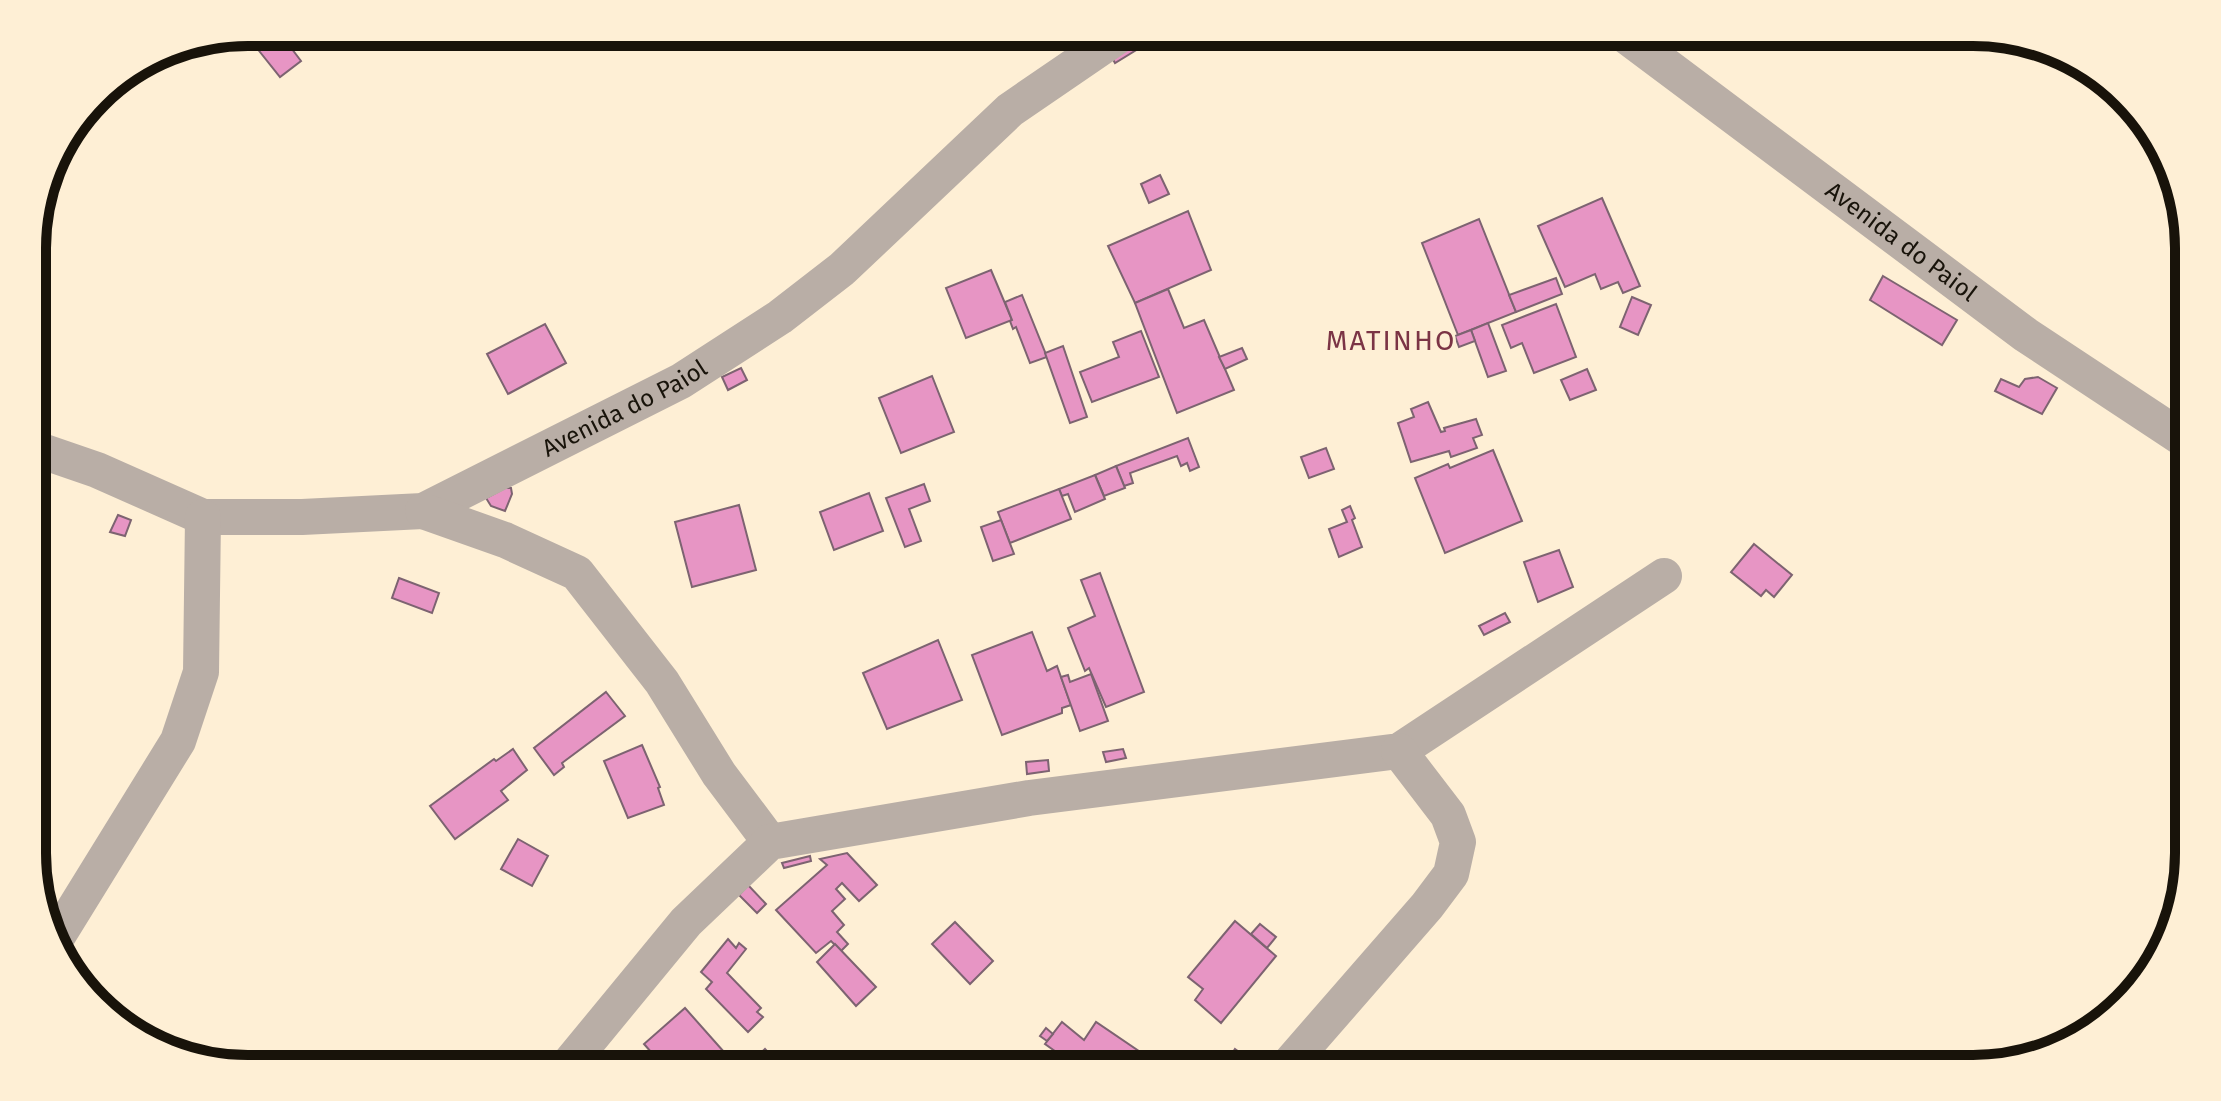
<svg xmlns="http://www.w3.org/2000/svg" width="2221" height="1101" viewBox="0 0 2221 1101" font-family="'Fira Sans',sans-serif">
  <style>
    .building { fill: #e795c4; stroke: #7d6371; stroke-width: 2 }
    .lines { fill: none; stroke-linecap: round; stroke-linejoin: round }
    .minor { stroke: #b9aea6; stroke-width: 36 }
    .labels { text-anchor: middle; stroke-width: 6; stroke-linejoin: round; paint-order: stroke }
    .street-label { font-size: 24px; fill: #18130a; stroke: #feefd5 }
    .quarter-label { font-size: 28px; letter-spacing: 2px; fill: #7b3445; stroke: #feefd5 }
    .rim { fill: none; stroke: #18130a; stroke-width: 10 }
  </style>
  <rect width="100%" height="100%" fill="#feefd5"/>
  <g class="building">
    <path d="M 275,32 L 279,32 L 301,61 L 280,77 L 256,47 Z"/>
    <path d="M 1670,32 L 1700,32 L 1687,47 Z"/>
    <path d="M 1133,41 L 1138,49 L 1115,63 L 1110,54 Z"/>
    <path d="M 1160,175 L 1169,194 L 1149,203 L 1141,184 Z"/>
    <path d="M 1602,198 L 1640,286 L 1623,293 L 1618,282 L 1601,289 L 1595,274 L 1565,287 L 1538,226 Z"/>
    <path d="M 1188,211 L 1211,270 L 1135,303 L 1108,246 Z"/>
    <path d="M 1479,219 L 1516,312 L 1458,335 L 1422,243 Z"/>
    <path d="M 991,270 L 1012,320 L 966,338 L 946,288 Z"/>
    <path d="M 1883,276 L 1957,320 L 1942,345 L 1870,300 Z"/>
    <path d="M 1556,278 L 1562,294 L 1516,312 L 1509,295 Z"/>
    <path d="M 1168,289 L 1184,328 L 1204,320 L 1234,390 L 1177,413 L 1135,303 Z"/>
    <path d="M 1022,295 L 1047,357 L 1030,363 L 1016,327 L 1013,329 L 1010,321 L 1012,320 L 1005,302 Z"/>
    <path d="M 1632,297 L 1651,305 L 1638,335 L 1620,327 Z"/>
    <path d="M 1556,304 L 1576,357 L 1534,373 L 1522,343 L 1511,348 L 1502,325 Z"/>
    <path d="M 1488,323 L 1506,371 L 1488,377 L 1471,330 Z"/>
    <path d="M 545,324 L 566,363 L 508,394 L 487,354 Z"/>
    <path d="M 1471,330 L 1475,341 L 1459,347 L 1455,336 Z"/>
    <path d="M 1141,331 L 1159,377 L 1092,402 L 1080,372 L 1119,357 L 1113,342 Z"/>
    <path d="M 1063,346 L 1087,417 L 1070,423 L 1045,353 Z"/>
    <path d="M 1242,348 L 1247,359 L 1225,369 L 1219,357 Z"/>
    <path d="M 741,368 L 747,380 L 728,390 L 722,377 Z"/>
    <path d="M 1587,369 L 1596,390 L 1570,400 L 1561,380 Z"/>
    <path d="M 932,376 L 954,432 L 901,453 L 879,398 Z"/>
    <path d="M 2038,377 L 2057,388 L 2042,414 L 1995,391 L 2001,379 L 2019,387 L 2025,379 Z"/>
    <path d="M 1428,402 L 1441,432 L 1445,431 L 1444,428 L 1476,419 L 1482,435 L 1473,438 L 1477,448 L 1451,457 L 1449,451 L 1411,462 L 1398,423 L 1414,417 L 1411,409 Z"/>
    <path d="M 1188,438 L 1199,467 L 1190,471 L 1187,463 L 1181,466 L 1177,456 L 1130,473 L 1133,483 L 1124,486 L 1116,466 Z"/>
    <path d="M 1326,448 L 1334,469 L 1309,478 L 1301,457 Z"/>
    <path d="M 1493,450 L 1522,521 L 1445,553 L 1415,478 L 1448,464 L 1450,468 Z"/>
    <path d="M 1116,466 L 1125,488 L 1104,496 L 1095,475 Z"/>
    <path d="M 1095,475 L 1105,499 L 1075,512 L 1068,494 L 1062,496 L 1059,489 Z"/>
    <path d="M 924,484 L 930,501 L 909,509 L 921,541 L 905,547 L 886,498 Z"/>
    <path d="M 505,488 L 511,488 L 512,494 L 505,511 L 491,506 L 486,498 Z"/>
    <path d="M 1059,489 L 1071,519 L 1010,543 L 998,512 Z"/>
    <path d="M 869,493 L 883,531 L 834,550 L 820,512 Z"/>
    <path d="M 739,505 L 756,570 L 692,587 L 675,522 Z"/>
    <path d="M 1350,506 L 1355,518 L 1352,520 L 1362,547 L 1339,557 L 1329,529 L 1347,522 L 1342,510 Z"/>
    <path d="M 118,515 L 131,520 L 125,536 L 110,532 Z"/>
    <path d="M 1001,520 L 1014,554 L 993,561 L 981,527 Z"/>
    <path d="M 1754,544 L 1792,575 L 1774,597 L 1766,590 L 1761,596 L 1731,572 Z"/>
    <path d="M 1559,550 L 1573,587 L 1538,602 L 1524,562 Z"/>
    <path d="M 1100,573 L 1144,692 L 1106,707 L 1089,668 L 1085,671 L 1068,628 L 1095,616 L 1081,580 Z"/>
    <path d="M 399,578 L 439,593 L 432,613 L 392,598 Z"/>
    <path d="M 1505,613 L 1510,622 L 1484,635 L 1479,626 Z"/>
    <path d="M 1032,632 L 1047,671 L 1057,666 L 1071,705 L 1062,708 L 1062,713 L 1002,735 L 972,655 Z"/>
    <path d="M 938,640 L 962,700 L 887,729 L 863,673 Z"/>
    <path d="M 1091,674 L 1108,721 L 1080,731 L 1061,677 L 1068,675 L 1070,682 Z"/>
    <path d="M 606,692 L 625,716 L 562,763 L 564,767 L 554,775 L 534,748 Z"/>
    <path d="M 642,745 L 660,787 L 658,788 L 664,805 L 628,818 L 604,761 Z"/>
    <path d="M 513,749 L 527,770 L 501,791 L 508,800 L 455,839 L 430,806 L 494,759 L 496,761 Z"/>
    <path d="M 1123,749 L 1126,758 L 1106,762 L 1103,752 Z"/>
    <path d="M 1048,760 L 1049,771 L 1027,774 L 1026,762 Z"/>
    <path d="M 518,839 L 548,856 L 532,886 L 501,869 Z"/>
    <path d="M 847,853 L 877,885 L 859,901 L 842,883 L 836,889 L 845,899 L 832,911 L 844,925 L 837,932 L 848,944 L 841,951 L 831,941 L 816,953 L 776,910 L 827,865 L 820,859 Z"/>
    <path d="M 810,856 L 811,861 L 784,868 L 782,863 Z"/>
    <path d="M 748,885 L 766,904 L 757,913 L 739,895 Z"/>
    <path d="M 1235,921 L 1276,956 L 1221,1023 L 1195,1000 L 1203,989 L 1188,977 Z"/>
    <path d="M 955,922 L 993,961 L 970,984 L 932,944 Z"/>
    <path d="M 1260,924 L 1276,937 L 1267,948 L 1251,934 Z"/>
    <path d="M 728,939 L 736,948 L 739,943 L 746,949 L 727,973 L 761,1008 L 757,1012 L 763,1017 L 748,1032 L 706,989 L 712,982 L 701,972 Z"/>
    <path d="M 835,944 L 876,987 L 856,1006 L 817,962 Z"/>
    <path d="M 685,1008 L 732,1061 L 723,1069 L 666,1069 L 644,1044 Z"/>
    <path d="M 1062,1022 L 1084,1040 L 1096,1022 L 1152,1060 L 1145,1069 L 1073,1069 L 1064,1063 L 1063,1066 L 1055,1060 L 1059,1054 L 1045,1044 Z"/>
    <path d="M 1046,1028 L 1053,1034 L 1047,1041 L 1040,1036 Z"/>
    <path d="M 765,1049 L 784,1069 L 744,1069 L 745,1068 Z"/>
    <path d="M 1235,1049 L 1253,1062 L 1249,1069 L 1222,1069 Z"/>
  </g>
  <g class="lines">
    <g class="minor">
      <path id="s1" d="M 1621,32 L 2026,335 L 2188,442"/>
      <path id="s2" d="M 33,448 L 97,470 L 203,517 L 302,517 L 423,511 L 681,381 L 780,317 L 842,269 L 1010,110 L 1124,32"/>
      <path d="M 423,511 L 505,540 L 577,573 L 662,682 L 719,774 L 770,842"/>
      <path d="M 57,937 L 178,741 L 201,672 L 203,517"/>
      <path d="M 565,1069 L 686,922 L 770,842 L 1029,798 L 1399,751 L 1664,576"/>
      <path d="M 1285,1069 L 1427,906 L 1451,874 L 1458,842 L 1448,815 L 1399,751"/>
    </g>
  </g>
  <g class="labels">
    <g class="street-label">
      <text dy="8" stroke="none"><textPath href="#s1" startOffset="350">Avenida do Paiol</textPath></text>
      <text dy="8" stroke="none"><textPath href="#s2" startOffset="630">Avenida do Paiol</textPath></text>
    </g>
    <g class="quarter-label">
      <text x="1391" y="350">MATINHO</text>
    </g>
  </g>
  <path d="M0 0H2221V1101H0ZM248 46H1973A202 202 0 0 1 2175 248V853A202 202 0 0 1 1973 1055H248A202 202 0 0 1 46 853V248A202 202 0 0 1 248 46Z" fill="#feefd5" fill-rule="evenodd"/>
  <path class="rim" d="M248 46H1973A202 202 0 0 1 2175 248V853A202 202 0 0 1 1973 1055H248A202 202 0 0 1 46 853V248A202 202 0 0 1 248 46Z"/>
</svg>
